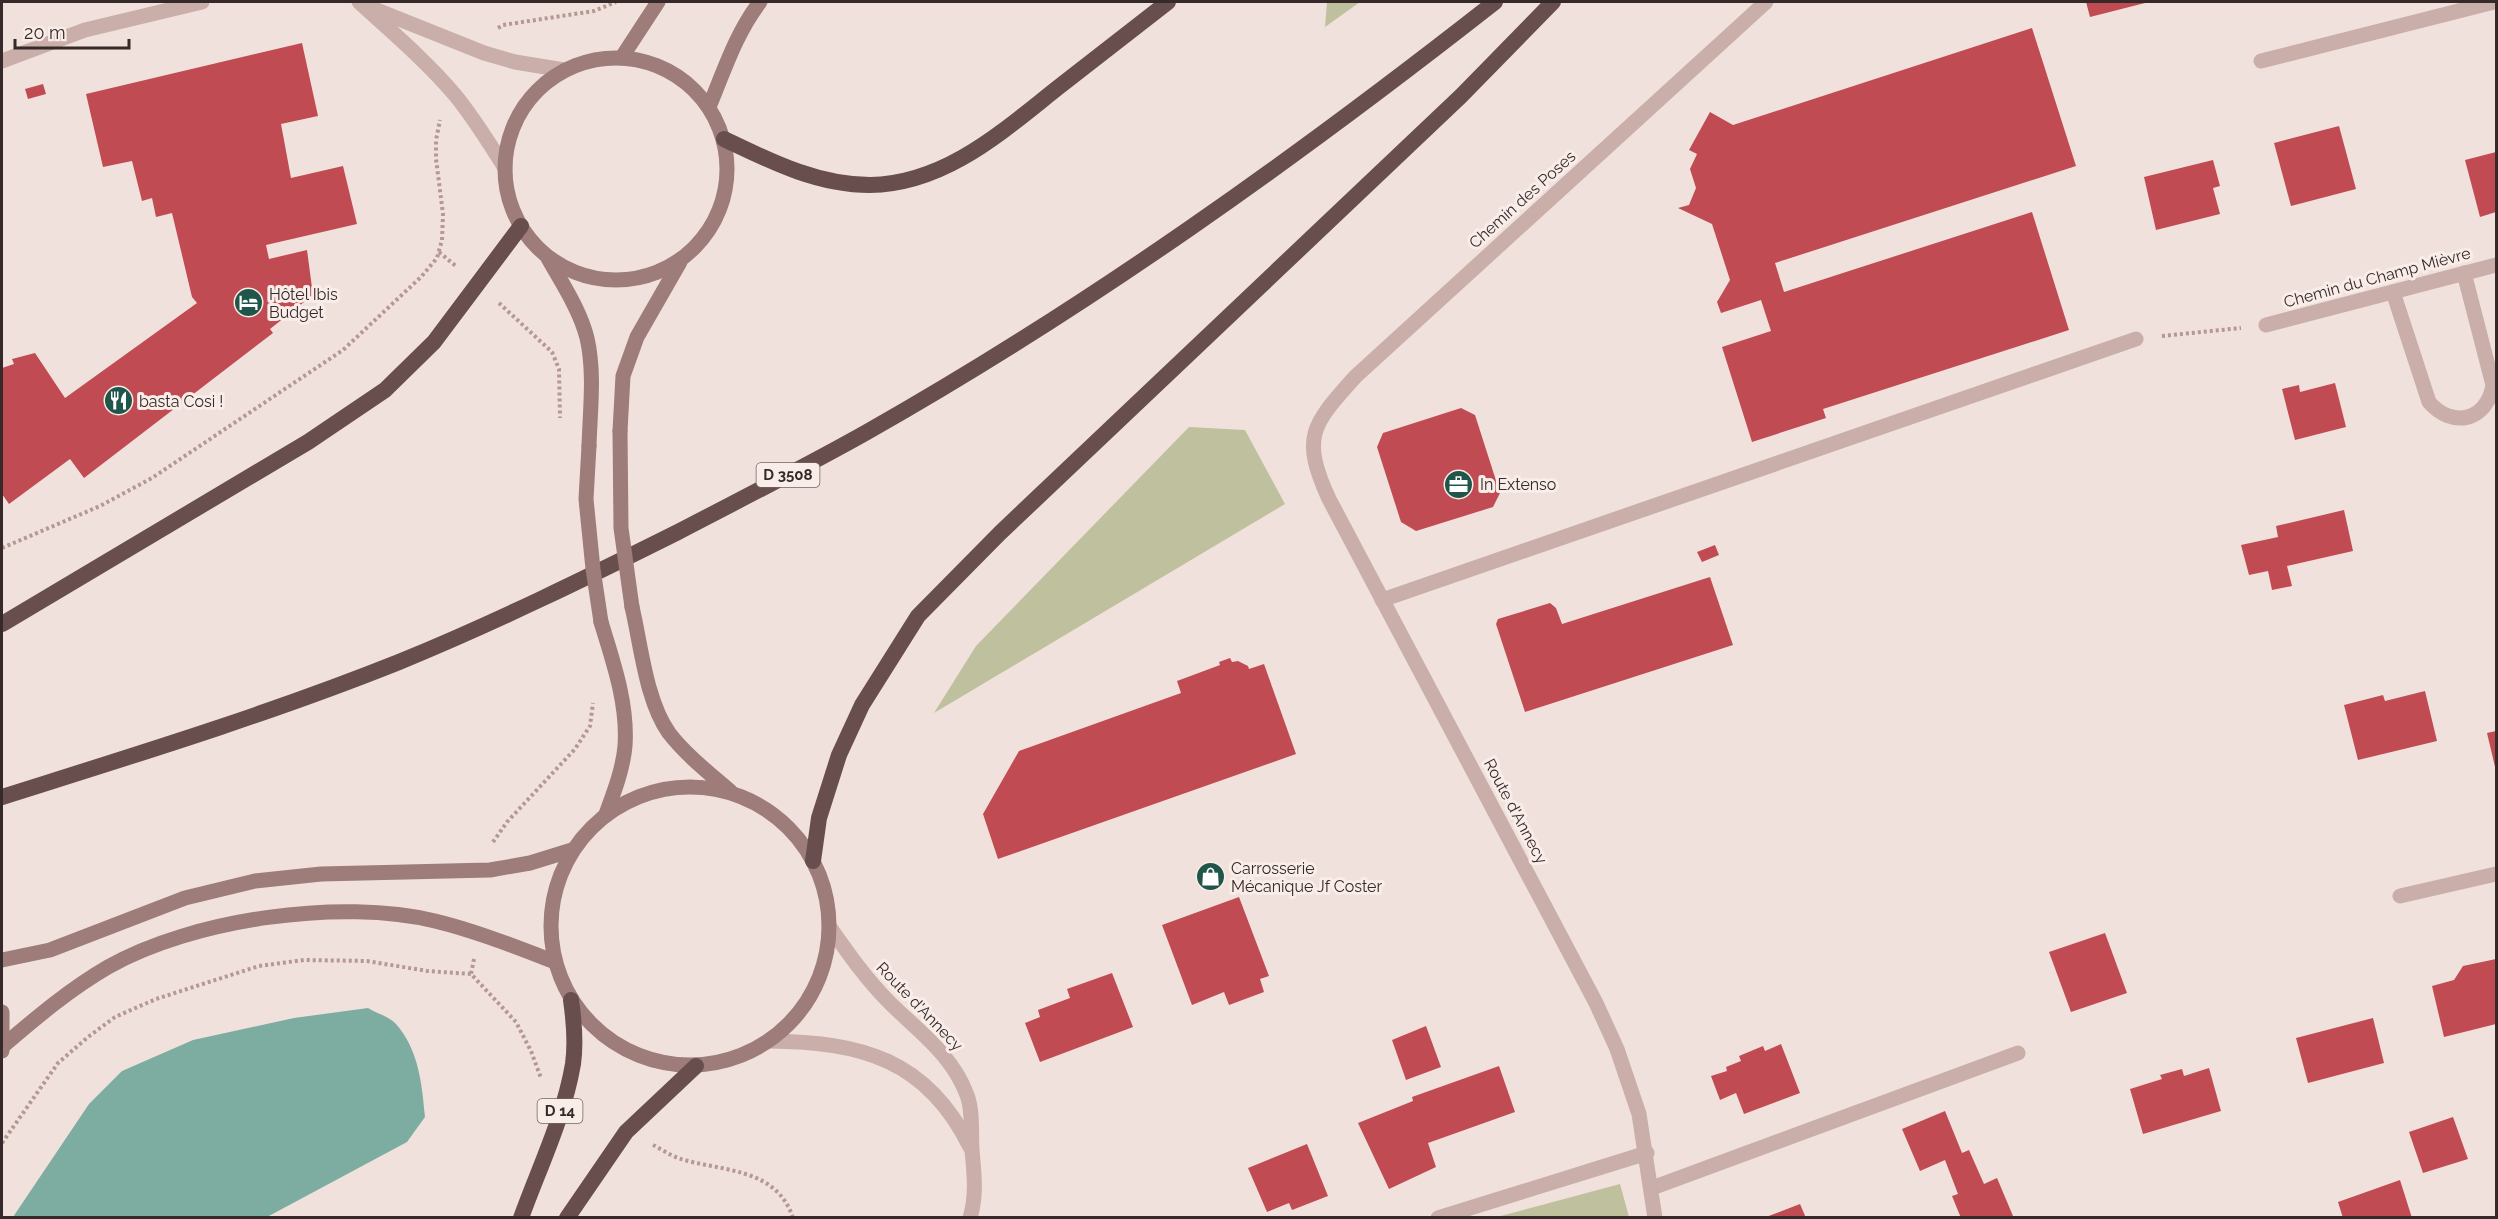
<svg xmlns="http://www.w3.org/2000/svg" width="2498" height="1219" viewBox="0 0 2498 1219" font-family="Raleway,sans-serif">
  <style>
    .green { fill: #bfc09d }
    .water { fill: #7dada0 }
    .building { fill: #c14b52 }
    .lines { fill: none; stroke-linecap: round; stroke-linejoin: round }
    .path { stroke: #b59793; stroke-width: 4; stroke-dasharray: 3 3; stroke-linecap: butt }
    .service { stroke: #c9aea9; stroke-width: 15 }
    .minor { stroke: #c9aea9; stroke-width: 15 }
    .tertiary { stroke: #c9aea9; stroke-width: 15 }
    .secondary { stroke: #9d7c7a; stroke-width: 15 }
    .trunk { stroke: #684e4d; stroke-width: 16 }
    .secondary-bridge { stroke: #9d7c7a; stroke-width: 15 }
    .labels { text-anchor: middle; stroke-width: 6; stroke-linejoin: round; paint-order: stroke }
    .shield { fill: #f9ede9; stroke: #706463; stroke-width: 1.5 }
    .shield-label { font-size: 15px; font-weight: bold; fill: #362929 }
    .street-label { font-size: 16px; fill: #362929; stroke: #f9ede9 }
    .poi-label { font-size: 16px; fill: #362929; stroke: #f9ede9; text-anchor: start }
  </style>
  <rect width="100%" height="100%" fill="#f1e1dd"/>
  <g class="green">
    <path d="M 1327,2 L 1360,2 L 1325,27 Z"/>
    <path d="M 1189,427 L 1245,430 L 1285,504 L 934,713 L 976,646 Z"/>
    <path d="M 1620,1184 L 1629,1217 L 1497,1217 Z"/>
  </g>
  <path class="water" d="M 368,1008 C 376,1013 390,1017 396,1024 C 419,1050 422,1085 425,1117 L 407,1142 L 267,1217 L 13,1217 L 89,1104 L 122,1071 L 193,1040 L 294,1018 Z"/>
  <g class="building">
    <path d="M 2086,2 L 2149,2 L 2090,17 Z"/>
    <path d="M 2032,28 L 2076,166 L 1775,263 L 1784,292 L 2032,212 L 2069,330 L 1823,409 L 1826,418 L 1752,442 L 1722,347 L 1771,331 L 1761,300 L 1721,313 L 1717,302 L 1730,280 L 1712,224 L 1678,208 L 1689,205 L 1696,188 L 1690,169 L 1697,154 L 1689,150 L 1710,112 L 1733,125 Z"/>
    <path d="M 302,43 L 318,116 L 281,124 L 291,178 L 343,166 L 357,224 L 266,245 L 269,259 L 307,250 L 313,295 L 270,329 L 273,333 L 84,478 L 70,459 L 9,504 L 2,494 L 2,368 L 14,364 L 12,359 L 35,353 L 65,398 L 197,303 L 192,297 L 172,213 L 156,217 L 152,198 L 142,201 L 132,161 L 103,167 L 86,94 Z"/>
    <path d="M 43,84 L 46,94 L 28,99 L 25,89 Z"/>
    <path d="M 2339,126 L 2356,189 L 2291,206 L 2274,143 Z"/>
    <path d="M 2496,152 L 2496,212 L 2480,217 L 2465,160 Z"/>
    <path d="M 2213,160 L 2220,186 L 2213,188 L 2220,214 L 2156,230 L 2144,177 Z"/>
    <path d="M 2335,383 L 2346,427 L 2295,440 L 2282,389 L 2299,385 L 2300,392 Z"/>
    <path d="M 1461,408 L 1475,415 L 1500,493 L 1493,507 L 1416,531 L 1401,522 L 1377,447 L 1383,433 Z"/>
    <path d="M 2344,510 L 2353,551 L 2287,566 L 2292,586 L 2272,590 L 2268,571 L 2249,575 L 2241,545 L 2278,537 L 2276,526 Z"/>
    <path d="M 1715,545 L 1719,555 L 1702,562 L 1697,552 Z"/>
    <path d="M 1710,577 L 1733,645 L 1525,712 L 1496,624 L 1498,619 L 1550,603 L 1556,608 L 1562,624 Z"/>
    <path d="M 1230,658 L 1232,662 L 1238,661 L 1248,666 L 1249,669 L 1264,664 L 1296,754 L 998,859 L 983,814 L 1019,751 L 1181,693 L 1177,681 L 1220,665 L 1219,662 Z"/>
    <path d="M 2425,691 L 2437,741 L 2358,760 L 2344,705 L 2383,695 L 2385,701 Z"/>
    <path d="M 2496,731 L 2496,771 L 2487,733 Z"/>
    <path d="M 1239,897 L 1269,976 L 1260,979 L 1264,992 L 1229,1005 L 1224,992 L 1192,1005 L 1162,925 Z"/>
    <path d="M 2105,933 L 2127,993 L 2071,1012 L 2049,952 Z"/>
    <path d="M 2496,959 L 2496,1024 L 2444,1037 L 2432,986 L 2454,980 L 2463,966 Z"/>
    <path d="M 1112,973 L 1133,1027 L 1040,1062 L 1025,1023 L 1040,1017 L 1038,1010 L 1070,998 L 1067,989 Z"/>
    <path d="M 2373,1018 L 2384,1063 L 2308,1083 L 2296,1038 Z"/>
    <path d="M 1426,1026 L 1441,1067 L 1406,1080 L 1392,1040 Z"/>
    <path d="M 1781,1044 L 1800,1093 L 1744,1114 L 1736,1093 L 1720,1100 L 1711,1076 L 1727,1071 L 1726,1067 L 1741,1061 L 1739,1056 L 1763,1046 L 1765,1051 Z"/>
    <path d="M 1499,1066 L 1515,1112 L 1428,1143 L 1436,1167 L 1389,1189 L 1358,1123 L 1413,1101 L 1412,1097 Z"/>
    <path d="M 2209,1068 L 2221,1111 L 2143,1134 L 2130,1089 L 2162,1079 L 2160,1075 L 2182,1069 L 2184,1076 Z"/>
    <path d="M 1945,1111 L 1962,1153 L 1969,1150 L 1984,1184 L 1997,1178 L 2013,1216 L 1961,1218 L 1952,1196 L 1958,1194 L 1945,1160 L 1920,1171 L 1902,1129 Z"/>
    <path d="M 2453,1117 L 2468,1159 L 2423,1173 L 2409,1132 Z"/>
    <path d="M 1307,1144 L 1328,1196 L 1292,1210 L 1289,1203 L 1267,1212 L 1248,1168 Z"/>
    <path d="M 2400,1180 L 2412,1218 L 2343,1218 L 2338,1202 Z"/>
    <path d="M 1800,1204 L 1806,1218 L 1766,1218 L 1766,1217 Z"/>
  </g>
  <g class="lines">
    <g class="path">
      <path d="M 498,28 L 503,25 L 594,11 L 616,2"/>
      <path d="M 439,252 L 457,267"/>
      <path d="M 499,303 L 552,352 L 559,369 L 560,418"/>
      <path d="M 2162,336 L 2241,328"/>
      <path d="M 2,548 L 100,506 L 152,478 L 343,350 L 421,277 L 437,258 L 442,240 L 443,214 L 436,159 L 436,140 L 440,120"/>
      <path d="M 493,842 L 507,822 L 575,749 L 590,726 L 593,703"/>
      <path d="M 474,959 L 471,974 L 516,1022 L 531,1051 L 541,1078"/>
      <path d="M 2,1143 L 58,1063 L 88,1037 L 115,1017 L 156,999 L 259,966 L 304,960 L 367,961 L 427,971 L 471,974"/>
      <path d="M 653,1145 C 661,1149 670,1155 678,1158 C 720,1172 776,1166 793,1218"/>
    </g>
    <g class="service">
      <path d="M 2393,292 L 2429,402 C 2452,429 2487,421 2493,385 L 2464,273"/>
      <path d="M 1382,600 L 2136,339"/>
      <path d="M 1652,1188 L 2018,1053"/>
      <path d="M 1438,1218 L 1647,1153"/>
    </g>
    <g class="minor">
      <path d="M 359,2 C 392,32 426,61 455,95 C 474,118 489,143 505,168"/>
      <path d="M 374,9 L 484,53 L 515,62 L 564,70"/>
      <path d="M 2,61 L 85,30 L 202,2"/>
      <path d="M 2261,61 L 2494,2"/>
      <path d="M 2266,325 L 2496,265"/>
      <path d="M 2400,896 L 2496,874"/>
      <path d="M 1655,1218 L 1639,1114 L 1617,1049 L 1596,1003 L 1329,499 C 1300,436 1313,424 1356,376 L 1766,2"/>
    </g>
    <g class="tertiary">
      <path d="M 829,926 C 848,953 866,979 889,1002 C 918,1031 952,1054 967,1095 C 973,1111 971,1133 972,1150 C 974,1173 977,1194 970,1218"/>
      <path d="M 769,1041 C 861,1042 927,1059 970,1147"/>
    </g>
    <g class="secondary">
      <path d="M 622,57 L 658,2"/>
      <circle cx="616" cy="169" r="111"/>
      <path d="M 709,107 C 724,71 736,33 760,2"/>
      <path d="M 548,258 C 562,283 580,310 587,338 C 595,373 590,411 589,446"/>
      <path d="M 620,431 L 623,376 L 637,337 L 680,262"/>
      <path d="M 632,607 C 641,645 646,701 669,733 C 686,755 709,773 730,791"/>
      <path d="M 601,622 C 613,661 628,704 625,746 C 623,769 614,792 606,814"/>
      <circle cx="690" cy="926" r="139"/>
      <path d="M 2,960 L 50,950 L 185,898 L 255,881 L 321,874 L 490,870 L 530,863 L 572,850"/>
      <path d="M 2,1012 L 2,1051"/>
      <path d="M 3,1046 C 37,1017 70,989 108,967 C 192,919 342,898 435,921 C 476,931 516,947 555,962"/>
    </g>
    <g class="trunk">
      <path d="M 724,139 C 770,161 817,185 870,185 C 946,184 1004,130 1060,86 C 1096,58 1132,30 1168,2"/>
      <path d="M 2,624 L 308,442 L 385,390 L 434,342 L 521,226"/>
      <path d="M 2,797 C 135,755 269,714 399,662 C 494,623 586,578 678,532 C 741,499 805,467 867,432 C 1088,307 1296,158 1495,2"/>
      <path d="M 813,861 L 819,818 L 839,755 L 862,705 L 918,616 L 1000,533 L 1461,96 L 1553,2"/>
      <path d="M 521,1218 C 539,1168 564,1117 573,1064 C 576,1043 574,1021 571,1000"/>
      <path d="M 567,1218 L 626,1132 L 696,1066"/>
    </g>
    <g class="secondary-bridge">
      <path d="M 620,431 L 621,528 L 632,607"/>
      <path d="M 589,446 L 586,499 L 593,569 L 601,622"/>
    </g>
  </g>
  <defs>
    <symbol id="hotel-disc" viewBox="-11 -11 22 22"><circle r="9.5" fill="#205649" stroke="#f9ede9"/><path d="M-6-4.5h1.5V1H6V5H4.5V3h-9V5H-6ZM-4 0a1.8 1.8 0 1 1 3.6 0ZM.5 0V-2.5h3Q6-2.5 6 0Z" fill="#fff"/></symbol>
    <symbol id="restaurant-disc" viewBox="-11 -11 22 22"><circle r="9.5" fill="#205649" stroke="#f9ede9"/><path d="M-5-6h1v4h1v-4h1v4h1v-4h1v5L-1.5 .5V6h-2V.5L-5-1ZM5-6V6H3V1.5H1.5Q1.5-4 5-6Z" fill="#fff"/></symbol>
    <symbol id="office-disc" viewBox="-11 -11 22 22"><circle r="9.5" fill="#205649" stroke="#f9ede9"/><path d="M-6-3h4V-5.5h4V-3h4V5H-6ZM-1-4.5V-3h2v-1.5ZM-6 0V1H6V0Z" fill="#fff"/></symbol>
    <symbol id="shop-disc" viewBox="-11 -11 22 22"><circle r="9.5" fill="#205649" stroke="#f9ede9"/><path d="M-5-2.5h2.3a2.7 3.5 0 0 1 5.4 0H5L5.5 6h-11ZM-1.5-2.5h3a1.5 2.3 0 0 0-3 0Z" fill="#fff"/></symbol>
  </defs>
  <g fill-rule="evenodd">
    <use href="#hotel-disc" x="232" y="286" width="33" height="33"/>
    <use href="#restaurant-disc" x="102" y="384" width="33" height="33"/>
    <use href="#office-disc" x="1442" y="468" width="33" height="33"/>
    <use href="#shop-disc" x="1194" y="860" width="33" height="33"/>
  </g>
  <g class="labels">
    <g class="shield">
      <rect x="756.5" y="463" width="63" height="24" rx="4.5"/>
      <rect x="537.5" y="1099" width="45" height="24" rx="4.5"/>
    </g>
    <g class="shield-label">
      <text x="788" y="480">D 3508</text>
      <text x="560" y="1116">D 14</text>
    </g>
    <g class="street-label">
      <text transform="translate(1522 199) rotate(-42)" y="6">Chemin des Poses</text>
      <text transform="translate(2377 277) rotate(-15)" y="6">Chemin du Champ Mièvre</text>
      <text transform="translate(1516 811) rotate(62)" y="6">Route d'Annecy</text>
      <text transform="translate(920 1006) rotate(46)" y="6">Route d'Annecy</text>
    </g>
    <g class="poi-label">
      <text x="269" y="300">Hôtel Ibis<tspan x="269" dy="18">Budget</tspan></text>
      <text x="139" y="407">basta Cosi !</text>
      <text x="1480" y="490">In Extenso</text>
      <text x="1231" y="874">Carrosserie<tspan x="1231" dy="18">Mécanique Jf Coster</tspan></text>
    </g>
  </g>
  <rect width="2498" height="1219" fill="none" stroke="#362929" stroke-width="6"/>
  <path d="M15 39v9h114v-9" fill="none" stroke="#362929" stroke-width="3"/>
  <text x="24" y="39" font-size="18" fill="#362929" stroke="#f9ede9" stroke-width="4.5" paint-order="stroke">20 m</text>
</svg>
